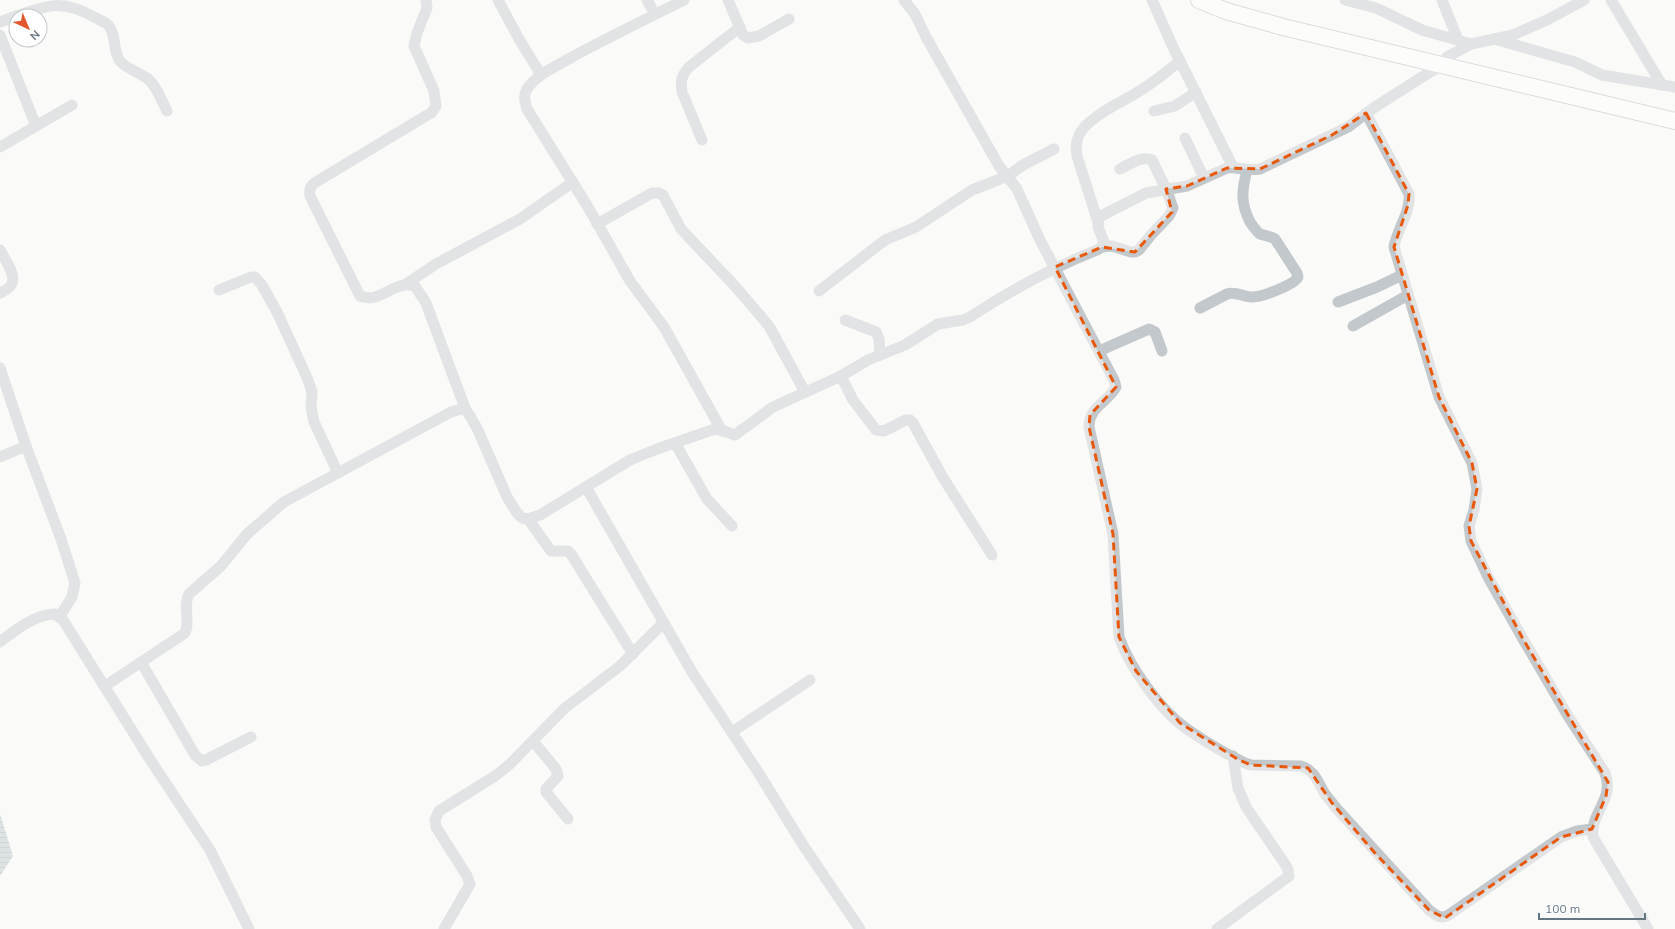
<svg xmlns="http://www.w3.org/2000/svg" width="1675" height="929" viewBox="0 0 1675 929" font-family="Mulish,sans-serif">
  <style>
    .water { fill: url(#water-rules) }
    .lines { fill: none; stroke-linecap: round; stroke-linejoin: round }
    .highway-casing { stroke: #b4b9bd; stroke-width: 18 }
    .minor { stroke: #c3c8cc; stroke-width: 11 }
    .highway { stroke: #fff; stroke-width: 16 }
    .marked { fill: none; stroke: #e8590c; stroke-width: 3; stroke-dasharray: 8 5; stroke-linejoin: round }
  </style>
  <defs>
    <pattern id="water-rules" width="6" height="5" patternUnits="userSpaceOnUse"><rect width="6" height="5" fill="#bbc7cb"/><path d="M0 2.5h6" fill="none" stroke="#9ca6aa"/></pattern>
  </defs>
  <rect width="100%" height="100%" fill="#fafaf8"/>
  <path class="water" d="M 0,814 L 13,856 L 0,876 Z"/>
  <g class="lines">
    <defs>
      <path id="highway" d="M 1199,0 L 1226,11 L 1283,27 L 1675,121"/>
    </defs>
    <use href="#highway" class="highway-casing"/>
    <g class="minor">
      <path d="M 426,0 L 427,8 L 417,33 L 414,46 L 434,91 L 436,106 L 431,113 L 424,117 L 316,182 C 310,186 309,189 310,196 L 360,296 C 378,303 388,287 405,285 C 408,284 412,286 415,286 L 426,303 L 465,408 L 477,428 L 507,497 L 517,513 L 522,518 L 528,519 L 540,515 L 630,460 L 657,449 L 712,430 L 718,429 L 735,435 L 773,407 L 841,376 L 868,360 L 905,345 L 938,324 L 963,320 L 970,317 C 1011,290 1052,268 1097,250 L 1102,247 L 1104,242 L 1098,227 L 1099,218 L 1103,215 L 1146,193 L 1187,186 L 1227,168 C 1238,167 1249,171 1260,169 L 1348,127 L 1375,107 L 1441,65"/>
      <path d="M 498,0 L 519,39 L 541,75"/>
      <path d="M 647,0 L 655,14"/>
      <path d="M 684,0 C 646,19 609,37 572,57 C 557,66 537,74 527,89 C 523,96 525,102 527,109 L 588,207 L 630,281 L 664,327 L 722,431"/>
      <path d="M 728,0 L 743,35 L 748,38 L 759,36 L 789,19"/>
      <path d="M 904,0 L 915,14 L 926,37 L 999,166 L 1017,189 L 1040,240 L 1114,380 L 1116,387 C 1108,402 1088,408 1089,427 L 1113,534 L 1119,637 C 1130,668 1162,713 1190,731 C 1206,742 1228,755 1245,763 L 1251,765 L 1301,766 C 1315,770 1318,783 1325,794 C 1329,799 1333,804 1337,809 L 1429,910 C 1437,916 1441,920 1450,914 L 1561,837 L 1577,831 L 1592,829"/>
      <path d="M 1152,0 L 1173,47 L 1233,167"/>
      <path d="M 1345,0 L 1376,8 L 1422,30 L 1471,44"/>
      <path d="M 1442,0 L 1458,40"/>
      <path d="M 1611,0 L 1662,85"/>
      <path d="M 17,16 C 50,4 63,0 94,17 C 99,20 106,22 109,26 C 117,36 112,51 120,61 C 127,69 140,73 148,79 C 157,86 162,102 167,111"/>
      <path d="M 0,22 L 16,16"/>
      <path d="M 0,35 L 36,126"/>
      <path d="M 1494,39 L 1575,62 L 1602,75 L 1675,87"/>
      <path d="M 1447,57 L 1471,44 L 1513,35 L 1549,19 L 1584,0"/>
      <path d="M 1154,111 L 1175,106 L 1196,92"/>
      <path d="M 1366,113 L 1409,194 C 1411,212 1397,229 1394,247 L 1439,397 L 1472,463 L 1477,489 L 1474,510 L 1469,526 L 1471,541 L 1488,577 L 1523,639 L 1568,716 L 1605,773 C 1615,800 1590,812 1593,837 L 1648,929"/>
      <path d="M 1185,138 L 1204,178"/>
      <path d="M 702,140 L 682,92 C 680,81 682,75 689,67 L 740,27"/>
      <path d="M 0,147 L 72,105"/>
      <path d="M 1098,222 L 1077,156 C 1075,146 1076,138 1082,130 C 1096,113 1120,103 1138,92 C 1153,83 1166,72 1180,61"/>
      <path d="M 597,224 L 652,193 L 659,193 L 663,195 L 681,229 L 734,285 L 769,326 L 805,392"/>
      <path d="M 1102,247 L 1112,246 L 1131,252 L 1135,252 L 1139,250 L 1151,235 L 1169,216 L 1173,208 L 1166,189 L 1152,160 C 1142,155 1129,165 1120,169"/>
      <path d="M 0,250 C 4,258 16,274 12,283 C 11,288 4,291 0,293"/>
      <path d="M 406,284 L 436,264 L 520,219 L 573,182"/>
      <path d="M 219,290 L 251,277 L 255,277 L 262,285 L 278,314 L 308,380 L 312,392 L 311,407 L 314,422 L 338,473"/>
      <path d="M 819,291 L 885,240 L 916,227 L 972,190 L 1008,176 L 1023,165 L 1054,149"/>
      <path d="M 1338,302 L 1377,287 L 1402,275"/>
      <path d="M 1200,308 L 1227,294 C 1236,291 1243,297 1252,297 C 1262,297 1294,285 1298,277 L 1297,273 L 1275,239 C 1270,236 1266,236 1260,234 C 1256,231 1253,226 1250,222 C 1240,202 1242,190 1247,170"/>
      <path d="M 845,320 L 876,332 L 879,339 L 880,355"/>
      <path d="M 1353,326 L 1408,295"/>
      <path d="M 1099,351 L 1149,329 L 1155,332 L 1162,351"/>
      <path d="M 0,368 L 26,446 L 61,539 L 75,583 L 72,597 L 60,616"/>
      <path d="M 841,376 L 853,400 L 876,430 L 884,431 L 906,420 L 910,420 L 913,423 L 942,476 L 992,555"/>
      <path d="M 675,443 L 707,499 L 732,526"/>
      <path d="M 0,457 L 26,446"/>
      <path d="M 586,487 L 692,672 L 758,772 L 803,845 L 860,929"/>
      <path d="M 528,519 L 551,551 L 568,551 L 571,554 L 633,654"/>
      <path d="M 0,642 C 15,630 36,614 55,614 L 63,620 L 151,761 L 210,850 L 249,929"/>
      <path d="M 141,662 L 195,755 L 202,761 L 206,760 L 251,737"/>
      <path d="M 105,686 L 185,633 C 191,620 182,607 189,594 L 221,566 L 247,534 L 284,502 L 451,412 L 465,408"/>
      <path d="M 732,732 L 810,680"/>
      <path d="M 533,741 L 556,769 L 558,776 L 546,789 L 546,792 L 568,819"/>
      <path d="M 444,929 L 470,884 L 467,876 L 436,827 L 435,820 L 439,811 L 495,776 L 509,765 L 565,708 L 620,666 L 663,623"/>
      <path d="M 1217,929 L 1289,876 L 1288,870 L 1285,864 L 1246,807 L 1238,788 L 1233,756"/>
    </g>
    <use href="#highway" class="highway"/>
  </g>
  <path d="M0 0H1675V929H0ZM 1366,113 L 1409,194 L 1408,205 L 1394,247 L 1439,397 L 1472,463 L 1477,489 L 1469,526 L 1471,541 L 1523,639 L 1608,782 L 1606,796 L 1592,829 L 1561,837 L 1445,918 L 1429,910 L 1374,852 L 1332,803 L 1308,768 L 1251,765 L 1239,760 L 1180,723 L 1136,671 L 1119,637 L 1113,534 L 1089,427 L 1090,415 L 1116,387 L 1055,267 L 1102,247 L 1135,252 L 1172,212 L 1166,189 L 1187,186 L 1227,168 L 1260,169 L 1332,135 Z" fill="#fafaf8" fill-opacity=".55" fill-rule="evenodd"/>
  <path class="marked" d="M 1366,113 L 1409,194 L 1408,205 L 1394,247 L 1439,397 L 1472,463 L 1477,489 L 1469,526 L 1471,541 L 1523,639 L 1608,782 L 1606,796 L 1592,829 L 1561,837 L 1445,918 L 1429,910 L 1374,852 L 1332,803 L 1308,768 L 1251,765 L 1239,760 L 1180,723 L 1136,671 L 1119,637 L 1113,534 L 1089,427 L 1090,415 L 1116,387 L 1055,267 L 1102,247 L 1135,252 L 1172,212 L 1166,189 L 1187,186 L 1227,168 L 1260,169 L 1332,135 Z"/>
  <g transform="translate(28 28) rotate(136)"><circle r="19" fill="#ffffff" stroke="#c1c8cd"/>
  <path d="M0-3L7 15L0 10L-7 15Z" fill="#e4572e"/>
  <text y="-6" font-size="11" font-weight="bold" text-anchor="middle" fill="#657683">N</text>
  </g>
  <path d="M1539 913v6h106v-6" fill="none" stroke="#657683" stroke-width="2"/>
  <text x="1545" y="913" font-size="12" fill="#657683" stroke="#ffffff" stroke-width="3" paint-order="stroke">100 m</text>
</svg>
